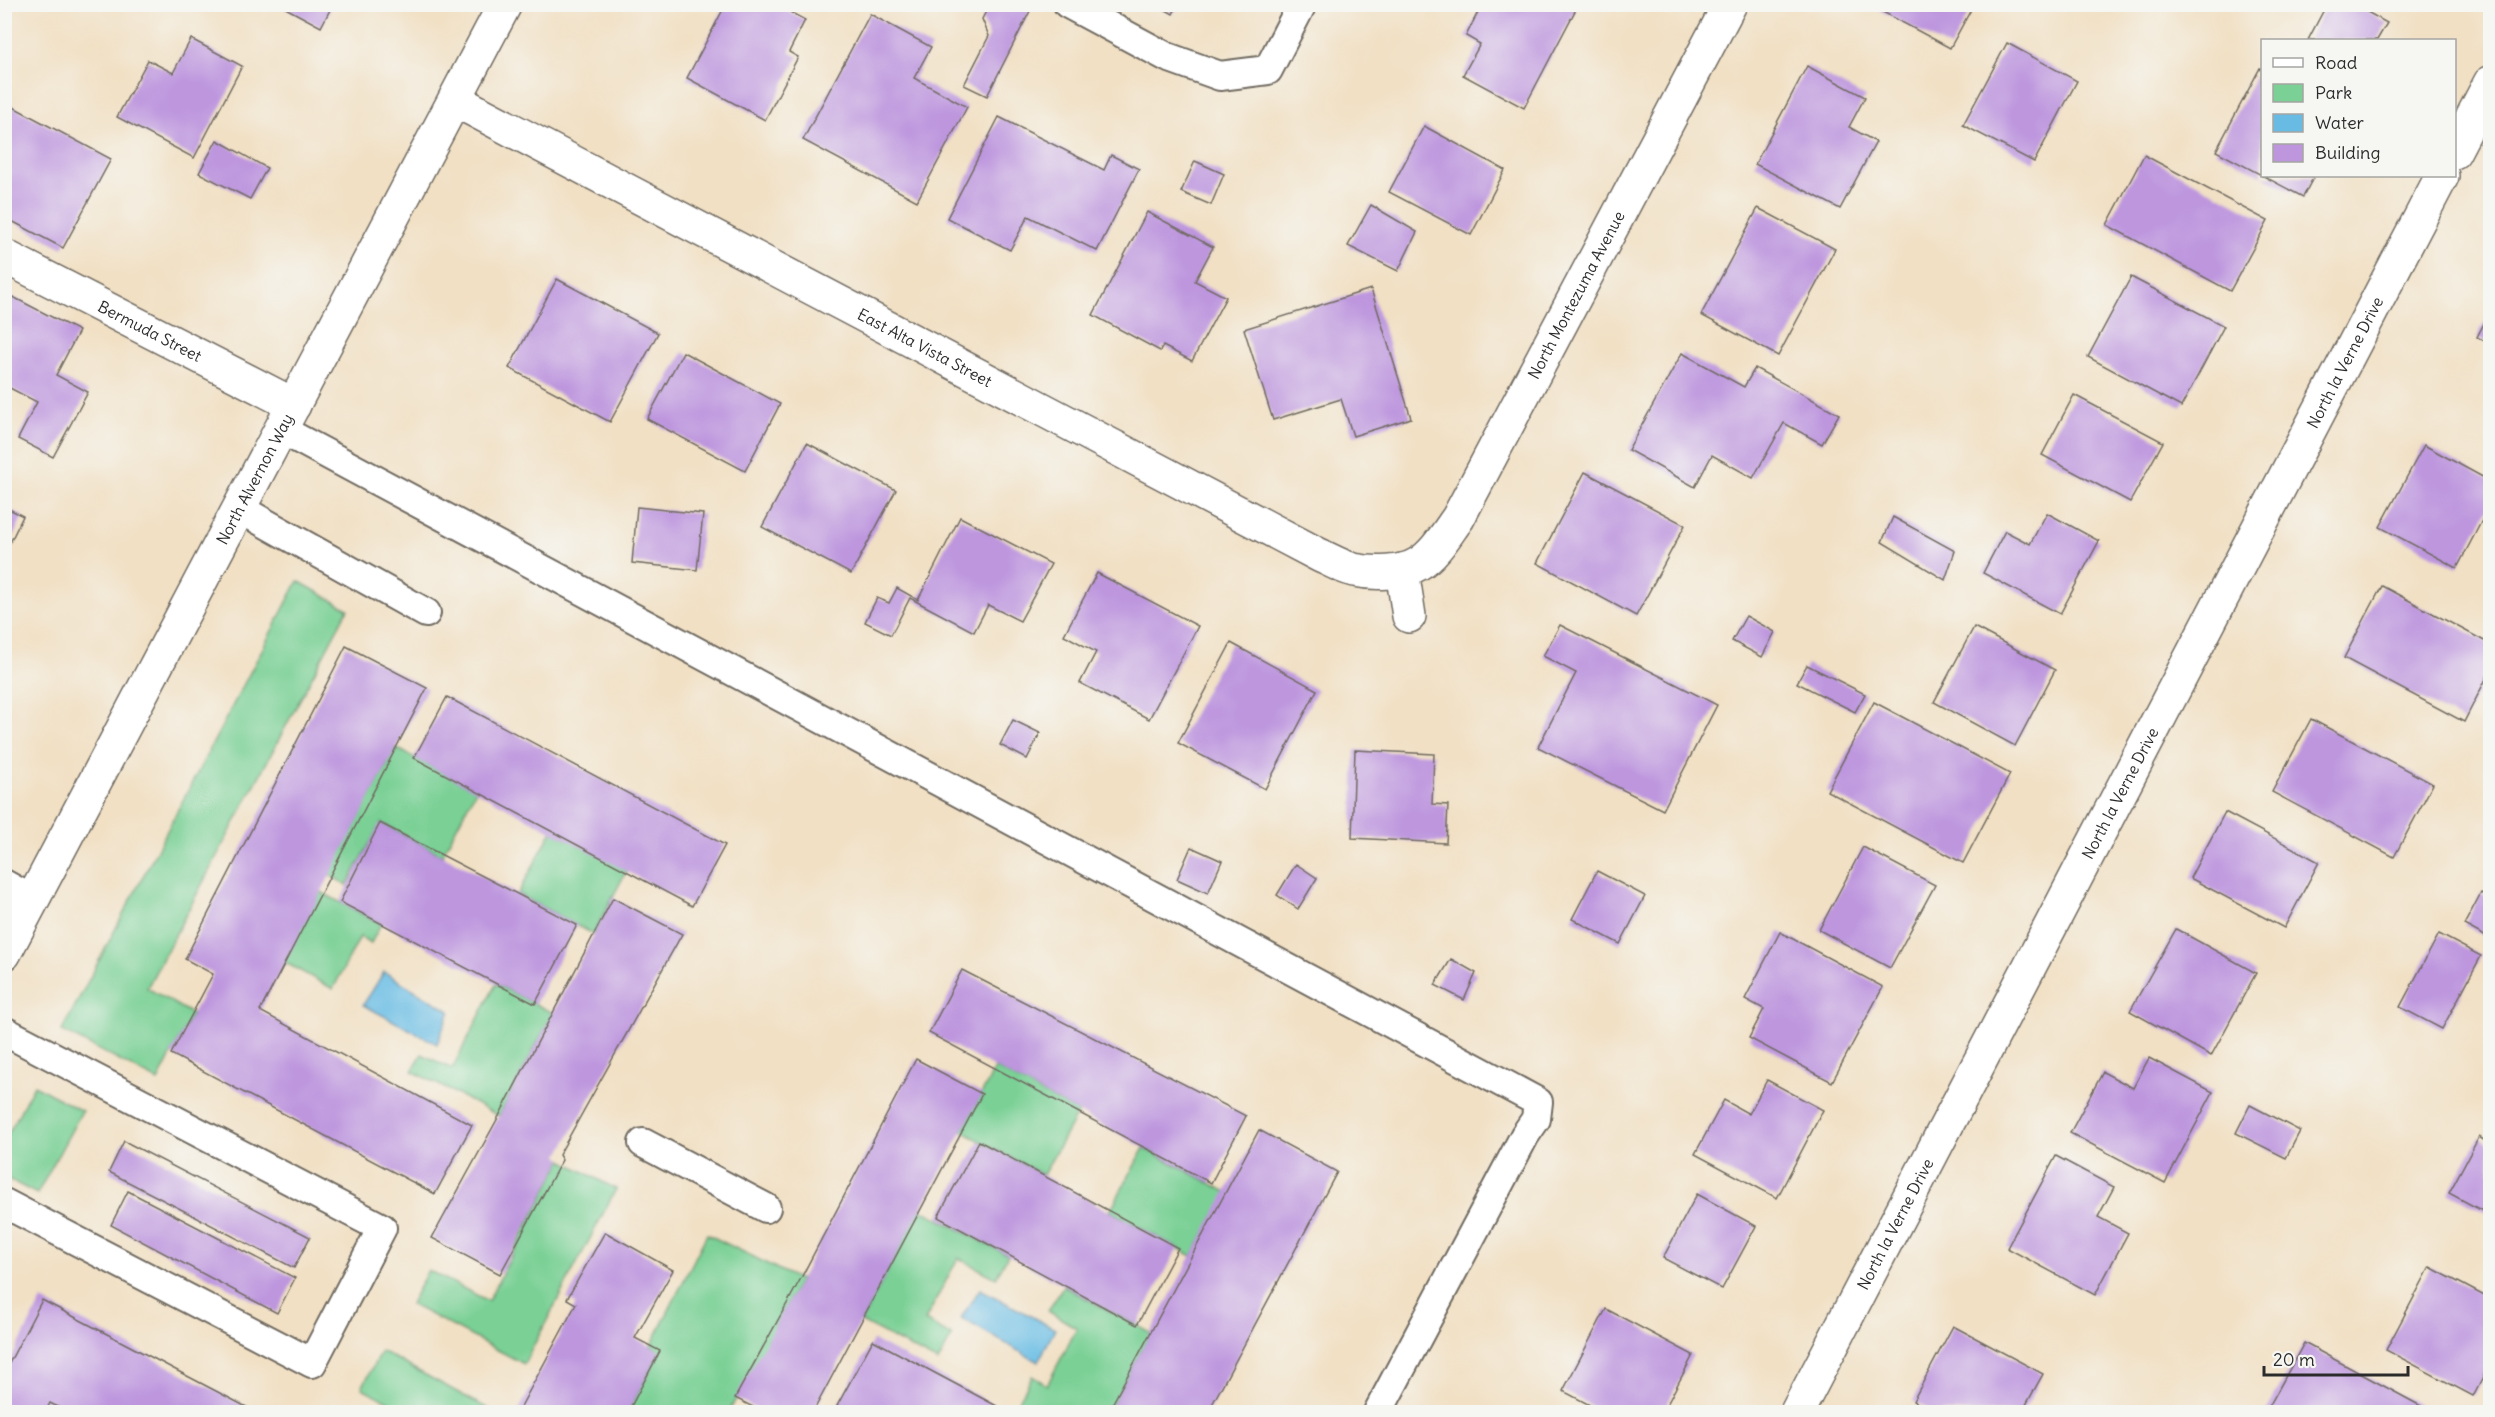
<svg xmlns="http://www.w3.org/2000/svg" width="2495" height="1417" viewBox="0 0 2495 1417" font-family="Delius,sans-serif">
  <style>
    .green { fill: #7ad095; stroke: #527e60; stroke-width: 1.5 }
    .water { fill: #68bce4; stroke: #4a7488; stroke-width: 1.5 }
    .building { fill: #bd96de }
    .lines { fill: none; stroke-linecap: round; stroke-linejoin: round }
    .lane-casing { stroke: #706a61; stroke-width: 32 }
    .street-casing { stroke: #706a61; stroke-width: 36 }
    .primary-casing { stroke: #706a61; stroke-width: 36 }
    .lane { stroke: #fff; stroke-width: 28 }
    .street { stroke: #fff; stroke-width: 33 }
    .primary { stroke: #fff; stroke-width: 33 }
    .labels { text-anchor: middle; stroke-width: 4.5; stroke-linejoin: round; paint-order: stroke }
    .street-label { font-size: 16px; fill: #2b2b2b; stroke: #f6f6f2 }
  </style>
  <rect width="100%" height="100%" fill="#f6f6f2"/>
  <filter id="ink" filterUnits="userSpaceOnUse"><feTurbulence type="fractalNoise" baseFrequency=".0167" numOctaves="2"/><feDisplacementMap in="SourceGraphic" scale="12" xChannelSelector="R" yChannelSelector="G"/><feConvolveMatrix kernelMatrix="1 2 1 2 8 2 1 2 1" color-interpolation-filters="sRGB"/></filter>
  <filter id="wash" filterUnits="userSpaceOnUse"><feTurbulence type="fractalNoise" baseFrequency=".008" numOctaves="4" result="noise"/><feDisplacementMap in="SourceGraphic" scale="24" xChannelSelector="R" yChannelSelector="G"/><feGaussianBlur stdDeviation="1.35" result="paint"/><feColorMatrix in="noise" values="0 0 0 0 0 0 0 0 0 0 0 0 0 0 0 0 0 1.4 0 .05"/><feComposite in="paint" operator="in"/></filter>
  <g filter="url(#wash)">
    <rect width="100%" height="100%" fill="#f1e0c4"/>
    <g class="green">
      <path d="M 298,581 L 348,609 L 147,988 L 192,1014 L 158,1081 L 62,1031 Z"/>
      <path d="M 396,748 L 476,790 L 442,855 L 381,823 L 347,885 L 329,875 Z"/>
      <path d="M 552,831 L 627,870 L 593,934 L 518,894 Z"/>
      <path d="M 321,892 L 381,924 L 371,943 L 360,937 L 333,989 L 284,962 Z"/>
      <path d="M 496,984 L 553,1013 L 499,1116 L 412,1071 L 422,1054 L 452,1069 Z"/>
      <path d="M 995,1068 L 1078,1112 L 1043,1175 L 962,1131 Z"/>
      <path d="M 34,1085 L 82,1111 L 37,1194 L 4,1177 L 5,1140 Z"/>
      <path d="M 1144,1148 L 1227,1192 L 1192,1256 L 1110,1211 Z"/>
      <path d="M 562,1160 L 616,1189 L 524,1364 L 410,1304 L 428,1270 L 488,1301 Z"/>
      <path d="M 920,1209 L 1008,1255 L 996,1278 L 958,1258 L 925,1321 L 952,1336 L 938,1362 L 861,1322 Z"/>
      <path d="M 707,1234 L 800,1280 L 729,1412 L 628,1412 L 660,1352 L 651,1346 Z"/>
      <path d="M 1063,1286 L 1151,1333 L 1108,1412 L 1013,1412 L 1032,1376 L 1047,1385 L 1077,1328 L 1048,1311 Z"/>
      <path d="M 381,1351 L 494,1412 L 409,1412 L 362,1388 Z"/>
    </g>
    <g class="water">
      <path d="M 384,972 L 450,1011 L 437,1044 L 363,1005 Z"/>
      <path d="M 980,1289 L 1055,1329 L 1038,1362 L 961,1318 Z"/>
    </g>
    <g id="blocks">
      <g class="building">
        <path d="M 278,4 L 333,4 L 321,27 Z"/>
        <path d="M 726,4 L 775,4 L 805,20 L 789,52 L 798,57 L 765,120 L 687,78 Z"/>
        <path d="M 990,4 L 1017,4 L 1030,11 L 987,96 L 964,85 L 989,36 L 982,19 Z"/>
        <path d="M 1155,4 L 1178,4 L 1173,14 Z"/>
        <path d="M 1482,4 L 1568,4 L 1576,9 L 1524,108 L 1463,75 L 1480,44 L 1466,36 Z"/>
        <path d="M 1868,4 L 1974,4 L 1950,48 Z"/>
        <path d="M 2327,4 L 2353,4 L 2387,23 L 2377,40 L 2308,40 Z"/>
        <path d="M 870,14 L 931,47 L 914,78 L 967,107 L 917,201 L 803,140 Z"/>
        <path d="M 191,39 L 242,66 L 194,158 L 117,117 L 148,60 L 173,73 Z"/>
        <path d="M 2007,43 L 2077,81 L 2034,162 L 1963,125 Z"/>
        <path d="M 1807,66 L 1865,97 L 1849,127 L 1876,142 L 1840,209 L 1755,164 Z"/>
        <path d="M 2260,68 L 2262,69 L 2262,176 L 2314,176 L 2303,197 L 2216,151 Z"/>
        <path d="M 4,102 L 111,159 L 63,248 L 4,217 Z"/>
        <path d="M 999,117 L 1104,170 L 1111,155 L 1139,169 L 1097,251 L 1028,216 L 1010,250 L 947,218 Z"/>
        <path d="M 1424,126 L 1505,170 L 1471,235 L 1389,192 Z"/>
        <path d="M 217,140 L 267,168 L 250,199 L 199,173 Z"/>
        <path d="M 2144,155 L 2268,221 L 2230,291 L 2107,225 Z"/>
        <path d="M 1195,161 L 1224,174 L 1211,205 L 1181,192 Z"/>
        <path d="M 1371,205 L 1417,232 L 1398,271 L 1348,246 Z"/>
        <path d="M 1758,208 L 1835,249 L 1778,356 L 1701,315 Z"/>
        <path d="M 1147,212 L 1213,247 L 1195,281 L 1226,297 L 1192,361 L 1163,346 L 1160,351 L 1093,315 Z"/>
        <path d="M 2131,277 L 2224,326 L 2181,407 L 2088,357 Z"/>
        <path d="M 557,279 L 658,333 L 610,422 L 509,368 Z"/>
        <path d="M 1371,289 L 1411,418 L 1353,436 L 1341,399 L 1273,420 L 1244,329 Z"/>
        <path d="M 13,297 L 79,331 L 56,375 L 88,392 L 53,457 L 18,439 L 37,402 L 4,385 L 4,313 Z"/>
        <path d="M 2490,312 L 2490,344 L 2477,337 Z"/>
        <path d="M 683,352 L 780,404 L 745,471 L 647,419 Z"/>
        <path d="M 1682,353 L 1744,387 L 1755,368 L 1839,414 L 1822,444 L 1784,423 L 1753,478 L 1712,455 L 1695,487 L 1628,450 Z"/>
        <path d="M 2074,395 L 2163,442 L 2130,502 L 2042,455 Z"/>
        <path d="M 807,443 L 896,490 L 851,574 L 762,527 Z"/>
        <path d="M 2424,445 L 2490,481 L 2490,505 L 2457,568 L 2380,527 Z"/>
        <path d="M 1585,472 L 1685,525 L 1636,616 L 1537,563 Z"/>
        <path d="M 5,507 L 23,516 L 5,553 Z"/>
        <path d="M 637,507 L 703,514 L 697,570 L 632,563 Z"/>
        <path d="M 2047,513 L 2099,541 L 2060,614 L 1983,573 L 2005,531 L 2030,544 Z"/>
        <path d="M 960,517 L 1051,564 L 1020,621 L 988,605 L 974,632 L 910,598 L 891,635 L 865,622 L 877,598 L 889,603 L 897,588 L 918,600 Z"/>
        <path d="M 1893,517 L 1955,551 L 1945,580 L 1882,542 Z"/>
        <path d="M 1097,573 L 1198,626 L 1149,719 L 1080,683 L 1096,652 L 1064,635 Z"/>
        <path d="M 2382,586 L 2490,644 L 2490,671 L 2464,722 L 2344,658 Z"/>
        <path d="M 1746,616 L 1775,632 L 1762,657 L 1732,641 Z"/>
        <path d="M 1560,625 L 1717,705 L 1663,810 L 1538,747 L 1576,673 L 1543,656 Z"/>
        <path d="M 1974,627 L 2055,670 L 2015,746 L 1934,702 Z"/>
        <path d="M 1231,643 L 1317,690 L 1265,789 L 1178,743 Z"/>
        <path d="M 346,646 L 427,688 L 260,1011 L 472,1125 L 435,1194 L 171,1054 L 213,974 L 185,959 Z"/>
        <path d="M 1807,665 L 1865,694 L 1855,712 L 1797,683 Z"/>
        <path d="M 447,697 L 725,845 L 692,906 L 414,758 Z"/>
        <path d="M 1874,702 L 2010,774 L 1963,863 L 1827,791 Z"/>
        <path d="M 2311,719 L 2433,784 L 2394,857 L 2272,792 Z"/>
        <path d="M 1013,720 L 1040,733 L 1027,759 L 1000,745 Z"/>
        <path d="M 1355,750 L 1434,754 L 1432,804 L 1448,805 L 1446,843 L 1352,838 Z"/>
        <path d="M 2225,812 L 2319,862 L 2284,928 L 2190,878 Z"/>
        <path d="M 380,823 L 577,925 L 535,1004 L 340,902 Z"/>
        <path d="M 1191,847 L 1222,861 L 1208,893 L 1177,879 Z"/>
        <path d="M 1863,847 L 1935,885 L 1890,968 L 1819,930 Z"/>
        <path d="M 1296,864 L 1317,878 L 1298,909 L 1277,895 Z"/>
        <path d="M 1597,871 L 1645,896 L 1620,944 L 1572,919 Z"/>
        <path d="M 2481,893 L 2490,898 L 2490,939 L 2464,925 Z"/>
        <path d="M 613,898 L 682,934 L 559,1155 L 562,1160 L 500,1274 L 432,1238 L 499,1116 Z"/>
        <path d="M 2176,929 L 2256,973 L 2211,1056 L 2130,1011 Z"/>
        <path d="M 1780,932 L 1883,987 L 1832,1082 L 1749,1038 L 1764,1009 L 1745,999 Z"/>
        <path d="M 2439,934 L 2481,956 L 2442,1029 L 2400,1007 Z"/>
        <path d="M 1451,959 L 1476,973 L 1464,1000 L 1435,985 Z"/>
        <path d="M 962,970 L 1246,1116 L 1211,1183 L 929,1033 Z"/>
        <path d="M 2149,1058 L 2213,1092 L 2165,1183 L 2070,1133 L 2103,1072 L 2133,1088 Z"/>
        <path d="M 916,1059 L 982,1094 L 813,1412 L 763,1412 L 735,1398 L 800,1280 Z"/>
        <path d="M 1767,1080 L 1823,1110 L 1777,1198 L 1695,1154 L 1724,1100 L 1749,1114 Z"/>
        <path d="M 2250,1105 L 2300,1131 L 2286,1158 L 2236,1133 Z"/>
        <path d="M 1259,1130 L 1337,1172 L 1208,1412 L 1108,1412 Z"/>
        <path d="M 2479,1137 L 2490,1144 L 2490,1215 L 2449,1193 Z"/>
        <path d="M 124,1141 L 310,1237 L 294,1268 L 109,1172 Z"/>
        <path d="M 979,1141 L 1178,1248 L 1137,1325 L 938,1217 Z"/>
        <path d="M 2056,1156 L 2114,1187 L 2098,1217 L 2128,1233 L 2095,1295 L 2007,1248 Z"/>
        <path d="M 128,1191 L 295,1278 L 277,1313 L 111,1225 Z"/>
        <path d="M 1697,1194 L 1756,1226 L 1722,1289 L 1663,1258 Z"/>
        <path d="M 605,1232 L 673,1270 L 635,1338 L 660,1351 L 628,1412 L 518,1412 L 576,1304 L 567,1299 Z"/>
        <path d="M 2430,1267 L 2490,1299 L 2490,1363 L 2473,1396 L 2386,1350 Z"/>
        <path d="M 42,1300 L 256,1412 L 68,1412 L 50,1403 L 45,1412 L 4,1412 L 4,1373 Z"/>
        <path d="M 1606,1309 L 1693,1355 L 1663,1412 L 1603,1412 L 1563,1391 Z"/>
        <path d="M 1953,1326 L 2043,1374 L 2022,1412 L 1934,1412 L 1913,1401 Z"/>
        <path d="M 873,1340 L 1008,1412 L 850,1412 L 837,1406 Z"/>
        <path d="M 2304,1343 L 2432,1412 L 2266,1412 Z"/>
      </g>
    </g>
  </g>
  <g filter="url(#ink)">
    <use href="#blocks" fill-opacity="0" stroke="#706a61" stroke-width="1.5"/>
    <g class="lines">
      <defs>
        <g id="lane">
          <path d="M 1068,4 L 1167,57 L 1220,76 L 1268,70 L 1302,4"/>
          <path d="M 282,430 L 1538,1102 L 1536,1119 L 1525,1135 L 1378,1412"/>
          <path d="M 240,509 L 426,613"/>
          <path d="M 4,884 L 33,900"/>
          <path d="M 4,1031 L 382,1228 L 312,1363 L 4,1203"/>
          <path d="M 643,1143 L 766,1208"/>
        </g>
        <g id="street">
          <path id="s1" d="M 455,100 L 1319,555 C 1330,560 1342,567 1354,570 C 1372,574 1402,574 1418,564 C 1435,554 1447,533 1458,518 L 1730,4"/>
          <path d="M 2454,152 L 2490,83"/>
          <path id="s2" d="M 4,256 L 294,405"/>
          <path d="M 1402,570 L 1409,616"/>
          <path id="s3" d="M 1797,1412 L 2442,176"/>
        </g>
        <g id="primary">
          <path id="s4" d="M 4,954 L 505,4"/>
        </g>
      </defs>
      <use href="#lane" class="lane-casing"/>
      <use href="#street" class="street-casing"/>
      <use href="#primary" class="primary-casing"/>
      <use href="#lane" class="lane"/>
      <use href="#street" class="street"/>
      <use href="#primary" class="primary"/>
    </g>
  </g>
  <g class="labels">
    <g class="street-label">
      <text dy="6" stroke="none"><textPath href="#s1" startOffset="1394">North Montezuma Avenue</textPath></text>
      <text dy="6" stroke="none"><textPath href="#s2" startOffset="164">Bermuda Street</textPath></text>
      <text dy="6" stroke="none"><textPath href="#s1" startOffset="531">East Alta Vista Street</textPath></text>
      <text dy="6" stroke="none"><textPath href="#s3" startOffset="1184">North la Verne Drive</textPath></text>
      <text dy="6" stroke="none"><textPath href="#s4" startOffset="537">North Alvernon Way</textPath></text>
      <text dy="6" stroke="none"><textPath href="#s3" startOffset="698">North la Verne Drive</textPath></text>
      <text dy="6" stroke="none"><textPath href="#s3" startOffset="212">North la Verne Drive</textPath></text>
    </g>
  </g>
  <rect width="2495" height="1417" fill="none" stroke="#f6f6f2" stroke-width="24"/>
  <rect x="2261" y="39" width="195" height="138" fill="#f6f6f2" stroke="#a5a5a2" stroke-width="1.5"/>
  <rect x="2273" y="58" width="30" height="9" fill="#ffffff" stroke="#a5a5a2" stroke-width="1.5"/>
  <text x="2315" y="69" font-size="18" fill="#2b2b2b">Road</text>
  <rect x="2273" y="84" width="30" height="18" fill="#7ad095" stroke="#a5a5a2" stroke-width="1.5"/>
  <text x="2315" y="99" font-size="18" fill="#2b2b2b">Park</text>
  <rect x="2273" y="114" width="30" height="18" fill="#68bce4" stroke="#a5a5a2" stroke-width="1.5"/>
  <text x="2315" y="129" font-size="18" fill="#2b2b2b">Water</text>
  <rect x="2273" y="144" width="30" height="18" fill="#bd96de" stroke="#a5a5a2" stroke-width="1.5"/>
  <text x="2315" y="159" font-size="18" fill="#2b2b2b">Building</text>
  <path d="M2264 1366v9h144v-9" fill="none" stroke="#2b2b2b" stroke-width="3"/>
  <text x="2273" y="1366" font-size="18" fill="#2b2b2b" stroke="#f6f6f2" stroke-width="4.5" paint-order="stroke">20 m</text>
</svg>
